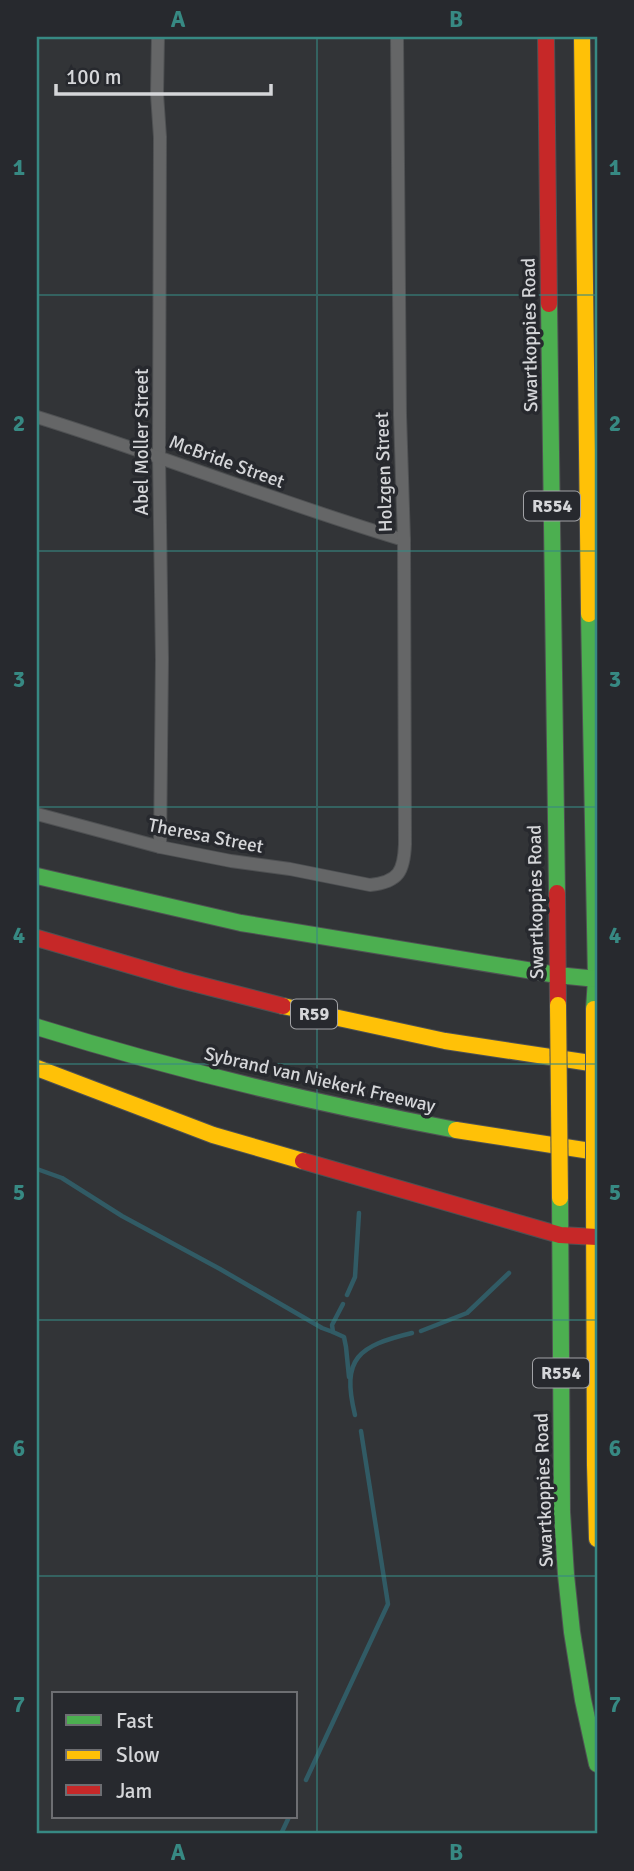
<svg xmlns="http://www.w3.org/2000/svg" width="634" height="1871" viewBox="0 0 634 1871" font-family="Signika,sans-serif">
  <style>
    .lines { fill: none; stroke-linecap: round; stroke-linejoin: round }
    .stream { stroke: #315b65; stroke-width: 4.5 }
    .street-casing { stroke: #4f5153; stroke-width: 14 }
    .fast-casing { stroke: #4f5153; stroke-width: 18 }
    .slow-casing { stroke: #4f5153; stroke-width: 18 }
    .jam-casing { stroke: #4f5153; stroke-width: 18 }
    .street { stroke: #656667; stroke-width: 12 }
    .fast { stroke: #4caf50; stroke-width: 16 }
    .slow { stroke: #ffc107; stroke-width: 16 }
    .jam { stroke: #c62828; stroke-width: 16 }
    .slow-bridge-casing { stroke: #4f5153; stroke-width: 18; stroke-linecap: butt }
    .slow-bridge { stroke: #ffc107; stroke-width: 16 }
    .grid { fill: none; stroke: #378983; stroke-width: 2; stroke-opacity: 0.55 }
    .labels { text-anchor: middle; stroke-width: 7; stroke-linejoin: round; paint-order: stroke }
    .shield { fill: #27292e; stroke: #a1a2a6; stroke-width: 2 }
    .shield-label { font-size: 18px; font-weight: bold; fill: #d5d6d9 }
    .street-label { font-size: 19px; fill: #d5d6d9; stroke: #27292e }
    .neatline { fill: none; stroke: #378983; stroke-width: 2.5 }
    .grid-label { font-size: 23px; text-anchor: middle; font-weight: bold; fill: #378983 }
  </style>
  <rect width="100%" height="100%" fill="#323437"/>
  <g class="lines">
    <g class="stream">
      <path d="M 37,1169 L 62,1178 L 122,1216 L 220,1269 L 322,1328 L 333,1332"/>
      <path d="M 347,1295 L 355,1277 L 359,1213"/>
      <path d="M 343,1304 L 332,1325 L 333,1332 L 344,1337 L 346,1347 L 349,1377"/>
      <path d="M 421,1331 L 467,1313 L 509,1273"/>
      <path d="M 355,1415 C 341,1358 358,1346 412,1333"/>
      <path d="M 306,1780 L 388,1604 L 361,1431"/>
      <path d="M 281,1834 L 289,1817"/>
    </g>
    <defs>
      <g id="street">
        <path d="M 158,37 L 157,94 L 160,137 L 159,457 L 162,659 L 160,847"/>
        <path d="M 37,417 C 160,455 280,503 404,540"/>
        <path d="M 37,814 L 160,847 L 231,861 L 290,869 L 370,885 C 399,882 404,871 405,844 L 404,540 L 400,415 L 397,37"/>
      </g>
      <g id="fast">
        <path d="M 549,304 L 557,893"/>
        <path d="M 589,614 L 596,979 L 594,1009"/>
        <path d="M 37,876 L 241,923 L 557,975 L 597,979"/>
        <path d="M 37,1027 C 175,1070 314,1103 456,1130"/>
        <path d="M 560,1198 L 562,1512 L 566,1575 L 572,1632 L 583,1700 L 597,1764"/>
      </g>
      <g id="slow">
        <path d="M 582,37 L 589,614"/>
        <path d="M 283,1006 L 445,1041 L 597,1064"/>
        <path d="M 37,1068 L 213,1135 L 303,1161"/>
        <path d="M 456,1130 L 597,1152"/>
        <path d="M 594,1197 L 595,1465 L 597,1539"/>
      </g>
      <g id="jam">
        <path d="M 546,37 L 549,304"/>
        <path d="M 557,893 L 558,1005"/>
        <path d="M 37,938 L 181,980 L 283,1006"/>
        <path d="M 303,1161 L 560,1235 L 597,1237"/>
      </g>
    </defs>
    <use href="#street" class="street-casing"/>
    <use href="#fast" class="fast-casing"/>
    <use href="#slow" class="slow-casing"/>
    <use href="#jam" class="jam-casing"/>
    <use href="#street" class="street"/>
    <use href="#fast" class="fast"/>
    <use href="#slow" class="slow"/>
    <use href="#jam" class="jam"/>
    <defs>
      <g id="slow-bridge">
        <path d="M 558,1005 L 560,1198"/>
        <path d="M 594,1009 L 594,1197"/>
      </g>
    </defs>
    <use href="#slow-bridge" class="slow-bridge-casing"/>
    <use href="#slow-bridge" class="slow-bridge"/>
  </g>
  <path class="grid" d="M 317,37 L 317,1834M 37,295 L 597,295M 37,551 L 597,551M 37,807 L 597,807M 37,1064 L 597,1064M 37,1320 L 597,1320M 37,1576 L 597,1576"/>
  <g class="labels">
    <g class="shield">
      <rect x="524" y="491.5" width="56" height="29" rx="5"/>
      <rect x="291" y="999.5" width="46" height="29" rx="5"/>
      <rect x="533" y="1358.5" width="56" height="29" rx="5"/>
    </g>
    <g class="shield-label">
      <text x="552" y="512">R554</text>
      <text x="314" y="1020">R59</text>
      <text x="561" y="1379">R554</text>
    </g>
    <g class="street-label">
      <text transform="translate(529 335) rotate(-91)" y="7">Swartkoppies Road</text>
      <text transform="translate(141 442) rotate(-90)" y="7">Abel Moller Street</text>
      <text transform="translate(227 461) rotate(20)" y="7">McBride Street</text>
      <text transform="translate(383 472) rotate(-92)" y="7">Holzgen Street</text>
      <text transform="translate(206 835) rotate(11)" y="7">Theresa Street</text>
      <text transform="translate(535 902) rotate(-91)" y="7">Swartkoppies Road</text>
      <text transform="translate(320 1079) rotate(13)" y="7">Sybrand van Niekerk Freeway</text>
      <text transform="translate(543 1490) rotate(-92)" y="7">Swartkoppies Road</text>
    </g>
  </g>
  <rect width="634" height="1871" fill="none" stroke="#27292e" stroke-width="77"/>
  <rect x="52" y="1692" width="245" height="126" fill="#27292e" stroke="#6d6e72" stroke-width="2"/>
  <rect x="66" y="1715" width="35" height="10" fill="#4caf50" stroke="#6d6e72" stroke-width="2"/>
  <text x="116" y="1728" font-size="21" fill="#d5d6d9">Fast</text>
  <rect x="66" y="1750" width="35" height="10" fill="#ffc107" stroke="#6d6e72" stroke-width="2"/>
  <text x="116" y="1762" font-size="21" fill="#d5d6d9">Slow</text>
  <rect x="66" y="1785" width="35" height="10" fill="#c62828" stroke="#6d6e72" stroke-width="2"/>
  <text x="116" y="1798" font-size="21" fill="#d5d6d9">Jam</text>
  <path d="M56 84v10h215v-10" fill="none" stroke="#d5d6d9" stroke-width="3.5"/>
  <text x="66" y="84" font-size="21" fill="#d5d6d9" stroke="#27292e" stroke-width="5" paint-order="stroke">100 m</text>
  <rect x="38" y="38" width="558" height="1794" class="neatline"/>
  <g class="grid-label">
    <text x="178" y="27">A</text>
    <text x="456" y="27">B</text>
    <text x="19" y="175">1</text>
    <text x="615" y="175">1</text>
    <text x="19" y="431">2</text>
    <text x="615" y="431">2</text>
    <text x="19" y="687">3</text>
    <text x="615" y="687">3</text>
    <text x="19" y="943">4</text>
    <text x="615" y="943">4</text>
    <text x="19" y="1200">5</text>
    <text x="615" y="1200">5</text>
    <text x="19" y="1456">6</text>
    <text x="615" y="1456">6</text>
    <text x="19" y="1712">7</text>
    <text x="615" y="1712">7</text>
    <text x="178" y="1860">A</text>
    <text x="456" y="1860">B</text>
  </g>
</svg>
